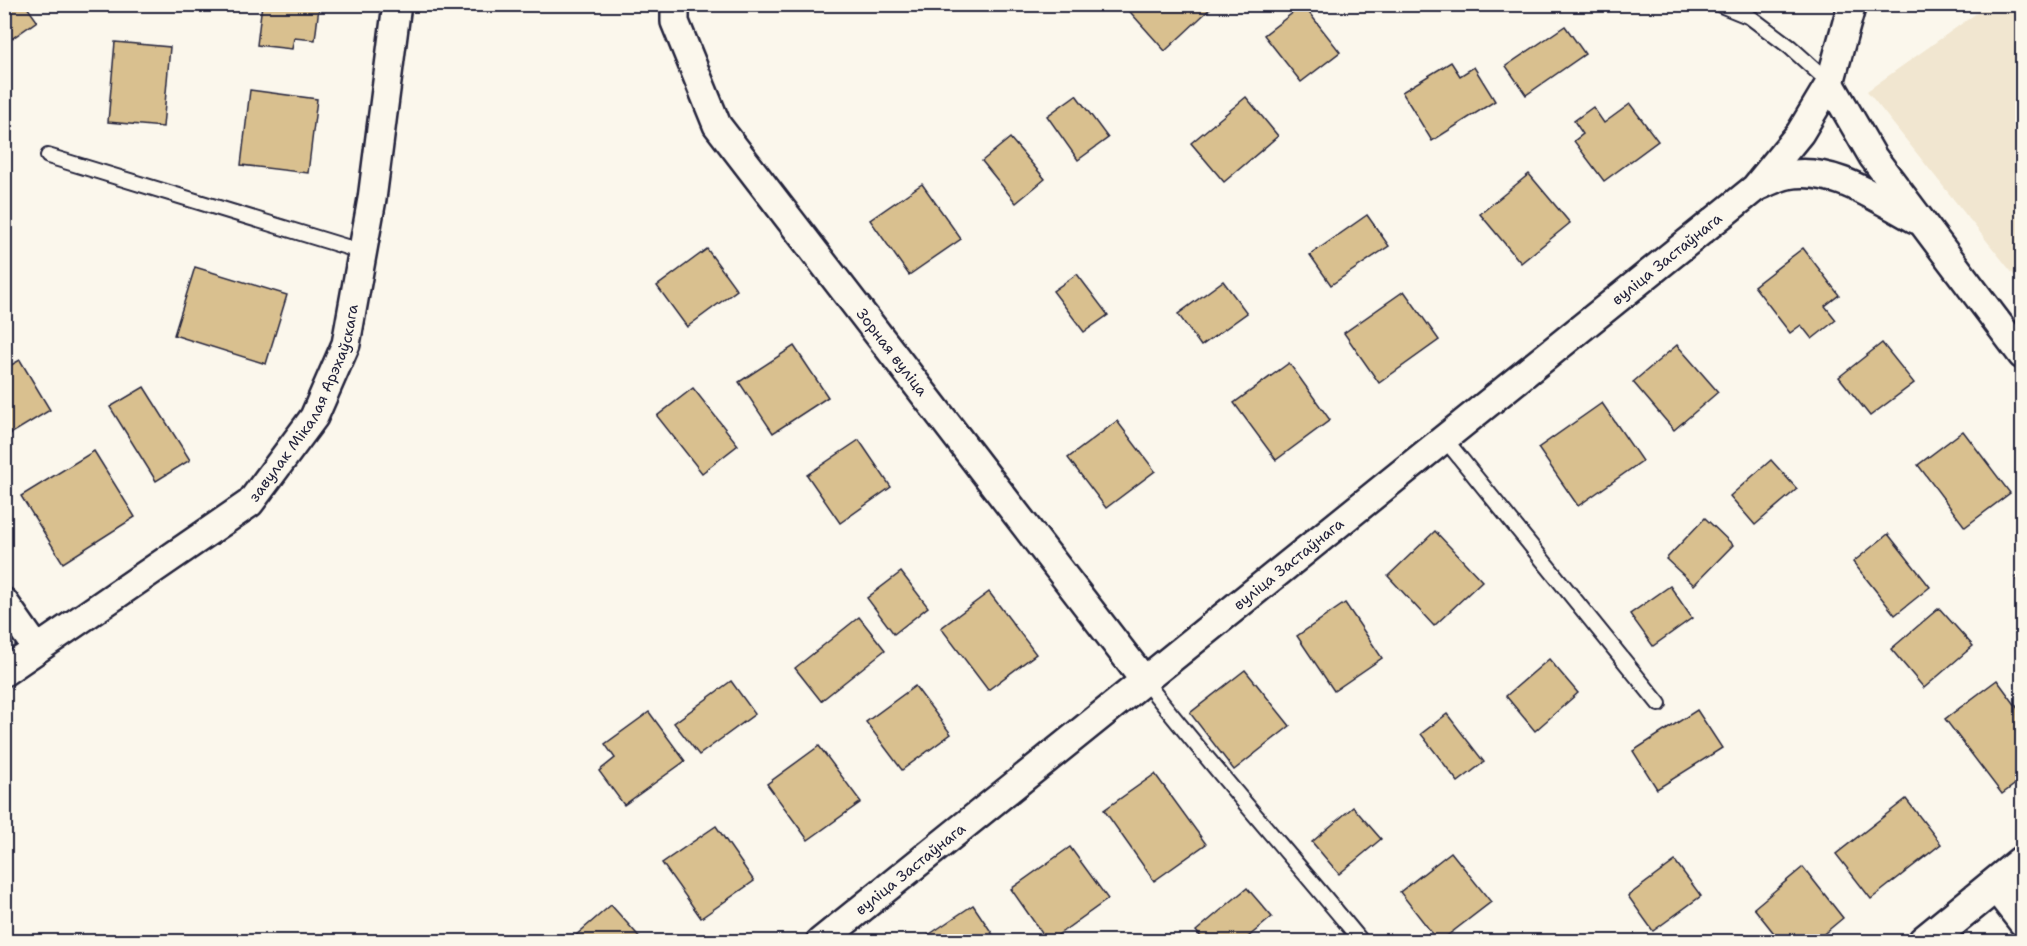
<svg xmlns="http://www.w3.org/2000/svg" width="2027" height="946" viewBox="0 0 2027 946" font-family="'Shantell Sans',sans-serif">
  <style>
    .built { fill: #f1e6d0 }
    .building { fill: #d9c08f; stroke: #22223b; stroke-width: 1.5 }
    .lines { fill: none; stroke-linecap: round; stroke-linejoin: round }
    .lane-casing { stroke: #22223b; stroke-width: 18 }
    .street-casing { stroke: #22223b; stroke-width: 32 }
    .secondary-casing { stroke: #22223b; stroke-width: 38 }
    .lane { stroke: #fbf7ec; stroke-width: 14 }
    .street { stroke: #fbf7ec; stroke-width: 27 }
    .secondary { stroke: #fbf7ec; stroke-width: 33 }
    .labels { text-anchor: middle; stroke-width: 4.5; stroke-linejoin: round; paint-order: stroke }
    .street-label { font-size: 15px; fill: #22223b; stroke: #fbf7ec }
  </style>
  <rect width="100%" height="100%" fill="#fbf7ec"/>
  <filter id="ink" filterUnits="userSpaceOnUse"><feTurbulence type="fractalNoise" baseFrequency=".0167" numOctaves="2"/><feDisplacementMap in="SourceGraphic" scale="12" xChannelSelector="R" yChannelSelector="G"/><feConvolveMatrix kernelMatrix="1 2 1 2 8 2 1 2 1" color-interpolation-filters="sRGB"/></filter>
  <g filter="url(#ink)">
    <path class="built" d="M 1988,5 L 2022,5 L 2022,285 L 1867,91 Z"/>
    <g class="building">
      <path d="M 4,4 L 25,4 L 37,21 L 4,44 Z"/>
      <path d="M 262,4 L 319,7 L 315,40 L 294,38 L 292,49 L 257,45 Z"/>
      <path d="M 1123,4 L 1210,4 L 1212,7 L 1165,51 Z"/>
      <path d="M 1303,5 L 1340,52 L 1301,82 L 1264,35 Z"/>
      <path d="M 1565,26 L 1585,54 L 1526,95 L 1506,66 Z"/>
      <path d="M 115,42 L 170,47 L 163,127 L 108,122 Z"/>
      <path d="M 1451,62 L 1460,76 L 1474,67 L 1495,101 L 1432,141 L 1402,92 Z"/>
      <path d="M 250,90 L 317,99 L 308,173 L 241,165 Z"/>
      <path d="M 1076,95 L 1108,138 L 1078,160 L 1047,116 Z"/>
      <path d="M 1246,97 L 1278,136 L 1224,182 L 1191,143 Z"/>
      <path d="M 1630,104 L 1658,141 L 1604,181 L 1574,141 L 1583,134 L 1574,121 L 1593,107 L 1604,123 Z"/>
      <path d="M 1010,138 L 1045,179 L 1016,203 L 982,161 Z"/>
      <path d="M 1529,174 L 1570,223 L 1521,263 L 1480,214 Z"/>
      <path d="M 922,184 L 961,239 L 909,275 L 870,220 Z"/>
      <path d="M 1367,215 L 1389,246 L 1331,285 L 1310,255 Z"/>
      <path d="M 1803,248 L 1839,295 L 1825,306 L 1836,320 L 1812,339 L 1801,325 L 1790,333 L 1754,286 Z"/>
      <path d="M 707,249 L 737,290 L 687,327 L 657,286 Z"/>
      <path d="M 195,267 L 287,295 L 266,364 L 174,335 Z"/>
      <path d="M 1077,274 L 1108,315 L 1084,332 L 1053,291 Z"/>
      <path d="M 1223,281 L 1247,313 L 1201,346 L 1178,314 Z"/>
      <path d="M 1404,291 L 1439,340 L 1379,383 L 1344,333 Z"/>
      <path d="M 1882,343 L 1914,383 L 1870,416 L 1839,377 Z"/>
      <path d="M 1677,345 L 1718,392 L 1674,430 L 1633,382 Z"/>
      <path d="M 794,346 L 828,397 L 773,433 L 739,382 Z"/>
      <path d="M 20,360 L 50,410 L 4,438 L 4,369 Z"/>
      <path d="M 1289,363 L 1330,420 L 1276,460 L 1234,403 Z"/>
      <path d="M 144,387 L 190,460 L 156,481 L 110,407 Z"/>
      <path d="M 693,388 L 738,445 L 702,473 L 657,416 Z"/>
      <path d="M 1602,403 L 1642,461 L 1578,506 L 1538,448 Z"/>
      <path d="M 1117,421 L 1155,471 L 1106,508 L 1068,458 Z"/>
      <path d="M 1963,431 L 2010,493 L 1965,527 L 1918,465 Z"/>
      <path d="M 859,440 L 891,487 L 840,523 L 807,475 Z"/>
      <path d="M 94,451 L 135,517 L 63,563 L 21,496 Z"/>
      <path d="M 1771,460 L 1797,489 L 1755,525 L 1730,496 Z"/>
      <path d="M 1705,518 L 1733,545 L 1694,585 L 1666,559 Z"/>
      <path d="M 1435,531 L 1482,581 L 1434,626 L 1388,576 Z"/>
      <path d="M 1888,534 L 1930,587 L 1895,615 L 1853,562 Z"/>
      <path d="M 901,572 L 928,607 L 894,634 L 867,598 Z"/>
      <path d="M 2022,573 L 2022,588 L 2015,578 Z"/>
      <path d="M 1670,586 L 1692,618 L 1653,646 L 1630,614 Z"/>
      <path d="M 989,592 L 1036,654 L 988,690 L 941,628 Z"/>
      <path d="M 1345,603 L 1382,658 L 1334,691 L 1297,636 Z"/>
      <path d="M 1939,608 L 1973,646 L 1924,688 L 1891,649 Z"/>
      <path d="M 859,617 L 885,650 L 821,701 L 795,668 Z"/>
      <path d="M 1549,659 L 1578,693 L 1535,731 L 1506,696 Z"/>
      <path d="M 1245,670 L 1290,726 L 1234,770 L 1190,713 Z"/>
      <path d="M 1997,680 L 2022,714 L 2022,779 L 2002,794 L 1945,719 Z"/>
      <path d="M 731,681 L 755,714 L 699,755 L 674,723 Z"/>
      <path d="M 915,686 L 951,734 L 902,770 L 866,722 Z"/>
      <path d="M 1697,710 L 1722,748 L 1657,789 L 1633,751 Z"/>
      <path d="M 649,712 L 685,761 L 624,805 L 599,771 L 615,758 L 605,744 Z"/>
      <path d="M 1447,714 L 1484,762 L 1458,782 L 1421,734 Z"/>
      <path d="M 819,746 L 861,802 L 808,840 L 767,784 Z"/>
      <path d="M 1155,774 L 1206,844 L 1154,881 L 1104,810 Z"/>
      <path d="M 1906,799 L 1941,844 L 1871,899 L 1836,854 Z"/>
      <path d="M 1353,807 L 1381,839 L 1339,874 L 1312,842 Z"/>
      <path d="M 716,826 L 754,881 L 701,918 L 662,863 Z"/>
      <path d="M 1070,847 L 1108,899 L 1048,942 L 1011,889 Z"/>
      <path d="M 1451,852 L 1491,902 L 1439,942 L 1400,892 Z"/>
      <path d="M 1675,861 L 1701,896 L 1653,931 L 1628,896 Z"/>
      <path d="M 1803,867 L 1843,918 L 1814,942 L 1781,942 L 1754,908 Z"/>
      <path d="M 1247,888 L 1272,917 L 1242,942 L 1205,942 L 1196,931 Z"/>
      <path d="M 611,905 L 644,942 L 568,942 Z"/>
      <path d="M 973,905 L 998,942 L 923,942 L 921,940 Z"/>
    </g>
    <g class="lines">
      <defs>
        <g id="lane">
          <path d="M 1718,4 L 1750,17 L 1790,47 L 1830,83"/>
          <path d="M 48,156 L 363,252"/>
          <path d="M 1444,438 L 1659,704"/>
          <path d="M 1144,680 C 1214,770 1290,854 1362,942"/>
        </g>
        <g id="street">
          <path id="s1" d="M 675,4 L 675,22 L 717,125 L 1144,680"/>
          <path d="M 1830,83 L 1873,157 L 2022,355"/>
          <path d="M 1757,187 C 1766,183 1777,177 1787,175 C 1833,166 1876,198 1915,219"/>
          <path d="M 4,602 L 37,649"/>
          <path id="s2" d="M 4,672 L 250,503 L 314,417 L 346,344 L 372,199 L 397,4"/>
          <path d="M 1994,886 L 2022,922"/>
          <path id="s3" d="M 820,942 L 1755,188 L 1800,133 L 1830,83 L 1852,4"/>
        </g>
        <path id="secondary" d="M 1925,942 L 2022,863"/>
      </defs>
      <use href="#lane" class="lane-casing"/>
      <use href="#street" class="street-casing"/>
      <use href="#secondary" class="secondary-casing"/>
      <use href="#lane" class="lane"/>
      <use href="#street" class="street"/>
      <use href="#secondary" class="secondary"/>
    </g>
  </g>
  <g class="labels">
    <g class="street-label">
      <text dy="5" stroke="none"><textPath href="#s3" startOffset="1088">вуліца Застаўнага</textPath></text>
      <text dy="5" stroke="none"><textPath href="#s1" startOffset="416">Зорная вуліца</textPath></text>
      <text dy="5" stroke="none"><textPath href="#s2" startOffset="414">завулак Мікалая Арэхаўскага</textPath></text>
      <text dy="5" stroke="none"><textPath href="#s3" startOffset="602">вуліца Застаўнага</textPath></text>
      <text dy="5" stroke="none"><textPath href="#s3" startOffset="116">вуліца Застаўнага</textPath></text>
    </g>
  </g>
  <rect width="2027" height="946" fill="none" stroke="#fbf7ec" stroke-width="24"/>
  <rect x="12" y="12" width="2003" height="922" fill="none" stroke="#22223b" stroke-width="2" filter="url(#ink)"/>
</svg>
